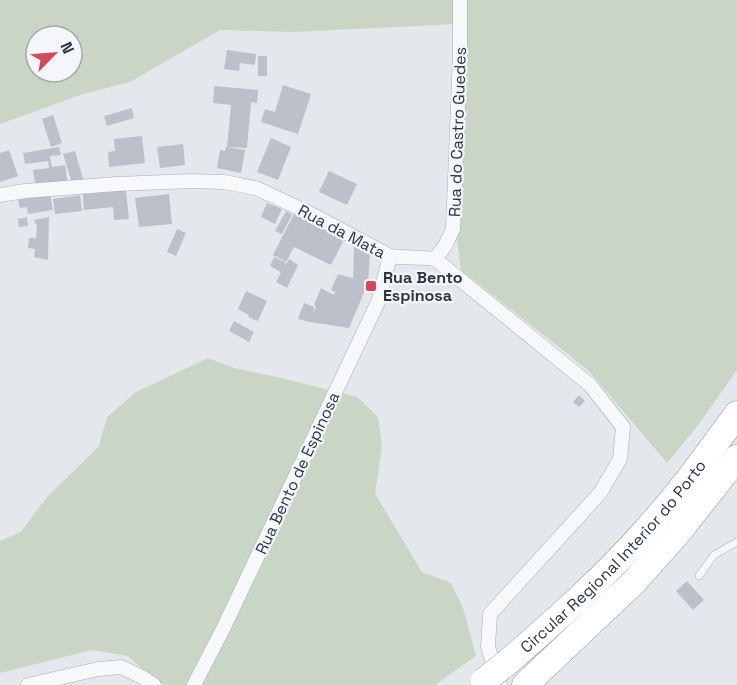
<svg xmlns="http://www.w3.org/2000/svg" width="737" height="685" viewBox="0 0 737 685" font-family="'Space Grotesk',sans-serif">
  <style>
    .green { fill: #c9d6c5; fill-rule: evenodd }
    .building { fill: #bbc0ca }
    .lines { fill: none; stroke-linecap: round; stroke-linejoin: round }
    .lane-casing { stroke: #a9aeb7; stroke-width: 8 }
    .street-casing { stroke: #a9aeb7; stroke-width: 15 }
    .highway-casing { stroke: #8b94a3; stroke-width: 27 }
    .lane { stroke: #f7f8fa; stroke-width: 7 }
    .street { stroke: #f7f8fa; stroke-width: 14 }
    .highway { stroke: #fff; stroke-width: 26 }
    .highway-bridge-casing { stroke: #8b94a3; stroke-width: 27; stroke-linecap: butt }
    .highway-bridge { stroke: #fff; stroke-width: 26 }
    .poi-dot { fill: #d1495b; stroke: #f4f6f9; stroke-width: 2 }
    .labels { text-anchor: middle; stroke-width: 4.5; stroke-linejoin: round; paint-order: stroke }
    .street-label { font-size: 16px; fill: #2b3445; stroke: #f4f6f9 }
    .poi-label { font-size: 16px; font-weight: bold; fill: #2b3445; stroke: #f4f6f9; text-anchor: start }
  </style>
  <rect width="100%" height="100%" fill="#e4e7ec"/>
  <g class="green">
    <path d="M 0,0 L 737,0 L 737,370 L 699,424 L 667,463 L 589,371 L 461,270 L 457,240 L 467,43 L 457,24 L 295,32 L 220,30 L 130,82 L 83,94 L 0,124 ZM 36,36 L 72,36 L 72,72 L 36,72 Z"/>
    <path d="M 208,358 L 234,368 L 281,378 L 357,397 L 378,417 L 382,446 L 375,494 L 422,572 L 451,583 L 463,608 L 476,656 L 435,685 L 164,685 L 142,669 L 128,656 L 92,650 L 0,673 L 0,541 L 21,532 L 46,498 L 99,446 L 107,417 L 136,392 Z"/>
  </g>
  <g class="building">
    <path d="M 227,50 L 256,54 L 255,65 L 240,63 L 239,71 L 224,69 Z"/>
    <rect x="258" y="56" width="9" height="20"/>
    <path d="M 283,85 L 311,94 L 298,134 L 261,122 L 265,109 L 275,112 Z"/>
    <path d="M 214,86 L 258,90 L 257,103 L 251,102 L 247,148 L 227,147 L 231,105 L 213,103 Z"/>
    <path d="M 132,108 L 134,118 L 107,126 L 104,116 Z"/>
    <path d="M 53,115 L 62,143 L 51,147 L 42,119 Z"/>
    <path d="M 142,136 L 145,163 L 109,167 L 108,152 L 115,151 L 114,139 Z"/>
    <path d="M 271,138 L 291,147 L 278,180 L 257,172 Z"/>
    <path d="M 183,144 L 185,165 L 160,168 L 157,147 Z"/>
    <path d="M 59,147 L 61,155 L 50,156 L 52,167 L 65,165 L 68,184 L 36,189 L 33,170 L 49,168 L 48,161 L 25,164 L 23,153 Z"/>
    <path d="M 226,147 L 245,150 L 241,173 L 217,168 L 220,150 L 225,151 Z"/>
    <path d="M 9,150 L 18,176 L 0,182 L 0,153 Z"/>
    <path d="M 75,151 L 84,182 L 73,186 L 63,154 Z"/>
    <path d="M 329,171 L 357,184 L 347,205 L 319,192 Z"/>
    <path d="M 126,190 L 129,219 L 114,220 L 113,207 L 84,210 L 83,194 Z"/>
    <path d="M 50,194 L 53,210 L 28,214 L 27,207 L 20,208 L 18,200 Z"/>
    <path d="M 169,194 L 172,224 L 139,227 L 135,198 Z"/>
    <path d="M 80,195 L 82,211 L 55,214 L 53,199 Z"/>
    <path d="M 267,203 L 282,209 L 275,224 L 261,217 Z"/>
    <path d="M 286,211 L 292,215 L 282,234 L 275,231 Z"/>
    <path d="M 294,214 L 344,240 L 331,265 L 294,247 L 286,262 L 273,255 Z"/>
    <path d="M 27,217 L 28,226 L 19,227 L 18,219 Z"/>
    <path d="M 49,217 L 48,260 L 34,257 L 35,249 L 28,248 L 29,238 L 36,238 L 37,226 L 34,220 Z"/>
    <path d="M 177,229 L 186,233 L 176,256 L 167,252 Z"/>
    <path d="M 354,246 L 370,253 L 368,283 L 349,328 L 310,322 L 298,319 L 304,303 L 314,307 L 313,314 L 316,306 L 314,305 L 321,288 L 334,295 L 335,292 L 331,290 L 338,274 L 353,278 Z"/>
    <path d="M 274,257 L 286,263 L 284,268 L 289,259 L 298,265 L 287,288 L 276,282 L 281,272 L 270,266 Z"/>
    <path d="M 246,291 L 267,301 L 258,321 L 248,317 L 249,315 L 238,309 Z"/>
    <path d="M 234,321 L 254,332 L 249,342 L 229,331 Z"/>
    <path d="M 579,395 L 585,401 L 579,407 L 573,402 Z"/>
    <path d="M 687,581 L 704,600 L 693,610 L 676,591 Z"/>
  </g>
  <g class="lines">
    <defs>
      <path id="lane" d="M 699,576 L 714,555 L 737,542"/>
      <g id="street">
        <path d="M 0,195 L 25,191 L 117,184 L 192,181 L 224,182 L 256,188 L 305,211 L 390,256 C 405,258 420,257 435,259 L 590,385 L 623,427 L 620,459 L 600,493 L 490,614 L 488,647 L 500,685"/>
        <path d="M 435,259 L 445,246 L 453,229 L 460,54 L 460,0"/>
        <path d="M 28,685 L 98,669 L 121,667 L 142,677 L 154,685"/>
        <path d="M 194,685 L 223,629 L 378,302 L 390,256"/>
      </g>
      <g id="highway">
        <path id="s1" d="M 509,661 C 557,619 604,578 646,530 C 679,494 708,454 737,414"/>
        <path d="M 525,685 L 633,583 L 677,534 L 737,458"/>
      </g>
    </defs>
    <use href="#lane" class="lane-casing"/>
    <use href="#street" class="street-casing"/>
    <use href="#highway" class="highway-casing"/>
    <use href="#lane" class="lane"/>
    <use href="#street" class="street"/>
    <use href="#highway" class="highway"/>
    <defs>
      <path id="highway-bridge" d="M 484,681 L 509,661"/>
    </defs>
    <use href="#highway-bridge" class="highway-bridge-casing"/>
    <use href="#highway-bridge" class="highway-bridge"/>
  </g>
  <rect class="poi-dot" x="365" y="280" width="12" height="12" rx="3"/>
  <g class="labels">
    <g class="street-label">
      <text transform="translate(457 132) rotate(-88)" y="6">Rua do Castro Guedes</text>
      <text transform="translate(342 231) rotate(28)" y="6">Rua da Mata</text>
      <text transform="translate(297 473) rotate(-65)" y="6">Rua Bento de Espinosa</text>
      <text dy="6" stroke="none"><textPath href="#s1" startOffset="148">Circular Regional Interior do Porto</textPath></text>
    </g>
    <g class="poi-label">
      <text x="383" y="283">Rua Bento<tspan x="383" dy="18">Espinosa</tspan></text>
    </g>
  </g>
  <g transform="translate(54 54) rotate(65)"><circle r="28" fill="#f4f6f9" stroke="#a4a8b1" stroke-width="1.5"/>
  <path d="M0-4.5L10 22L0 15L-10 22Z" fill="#d1495b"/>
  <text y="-9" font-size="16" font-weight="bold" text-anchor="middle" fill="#2b3445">N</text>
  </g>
</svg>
